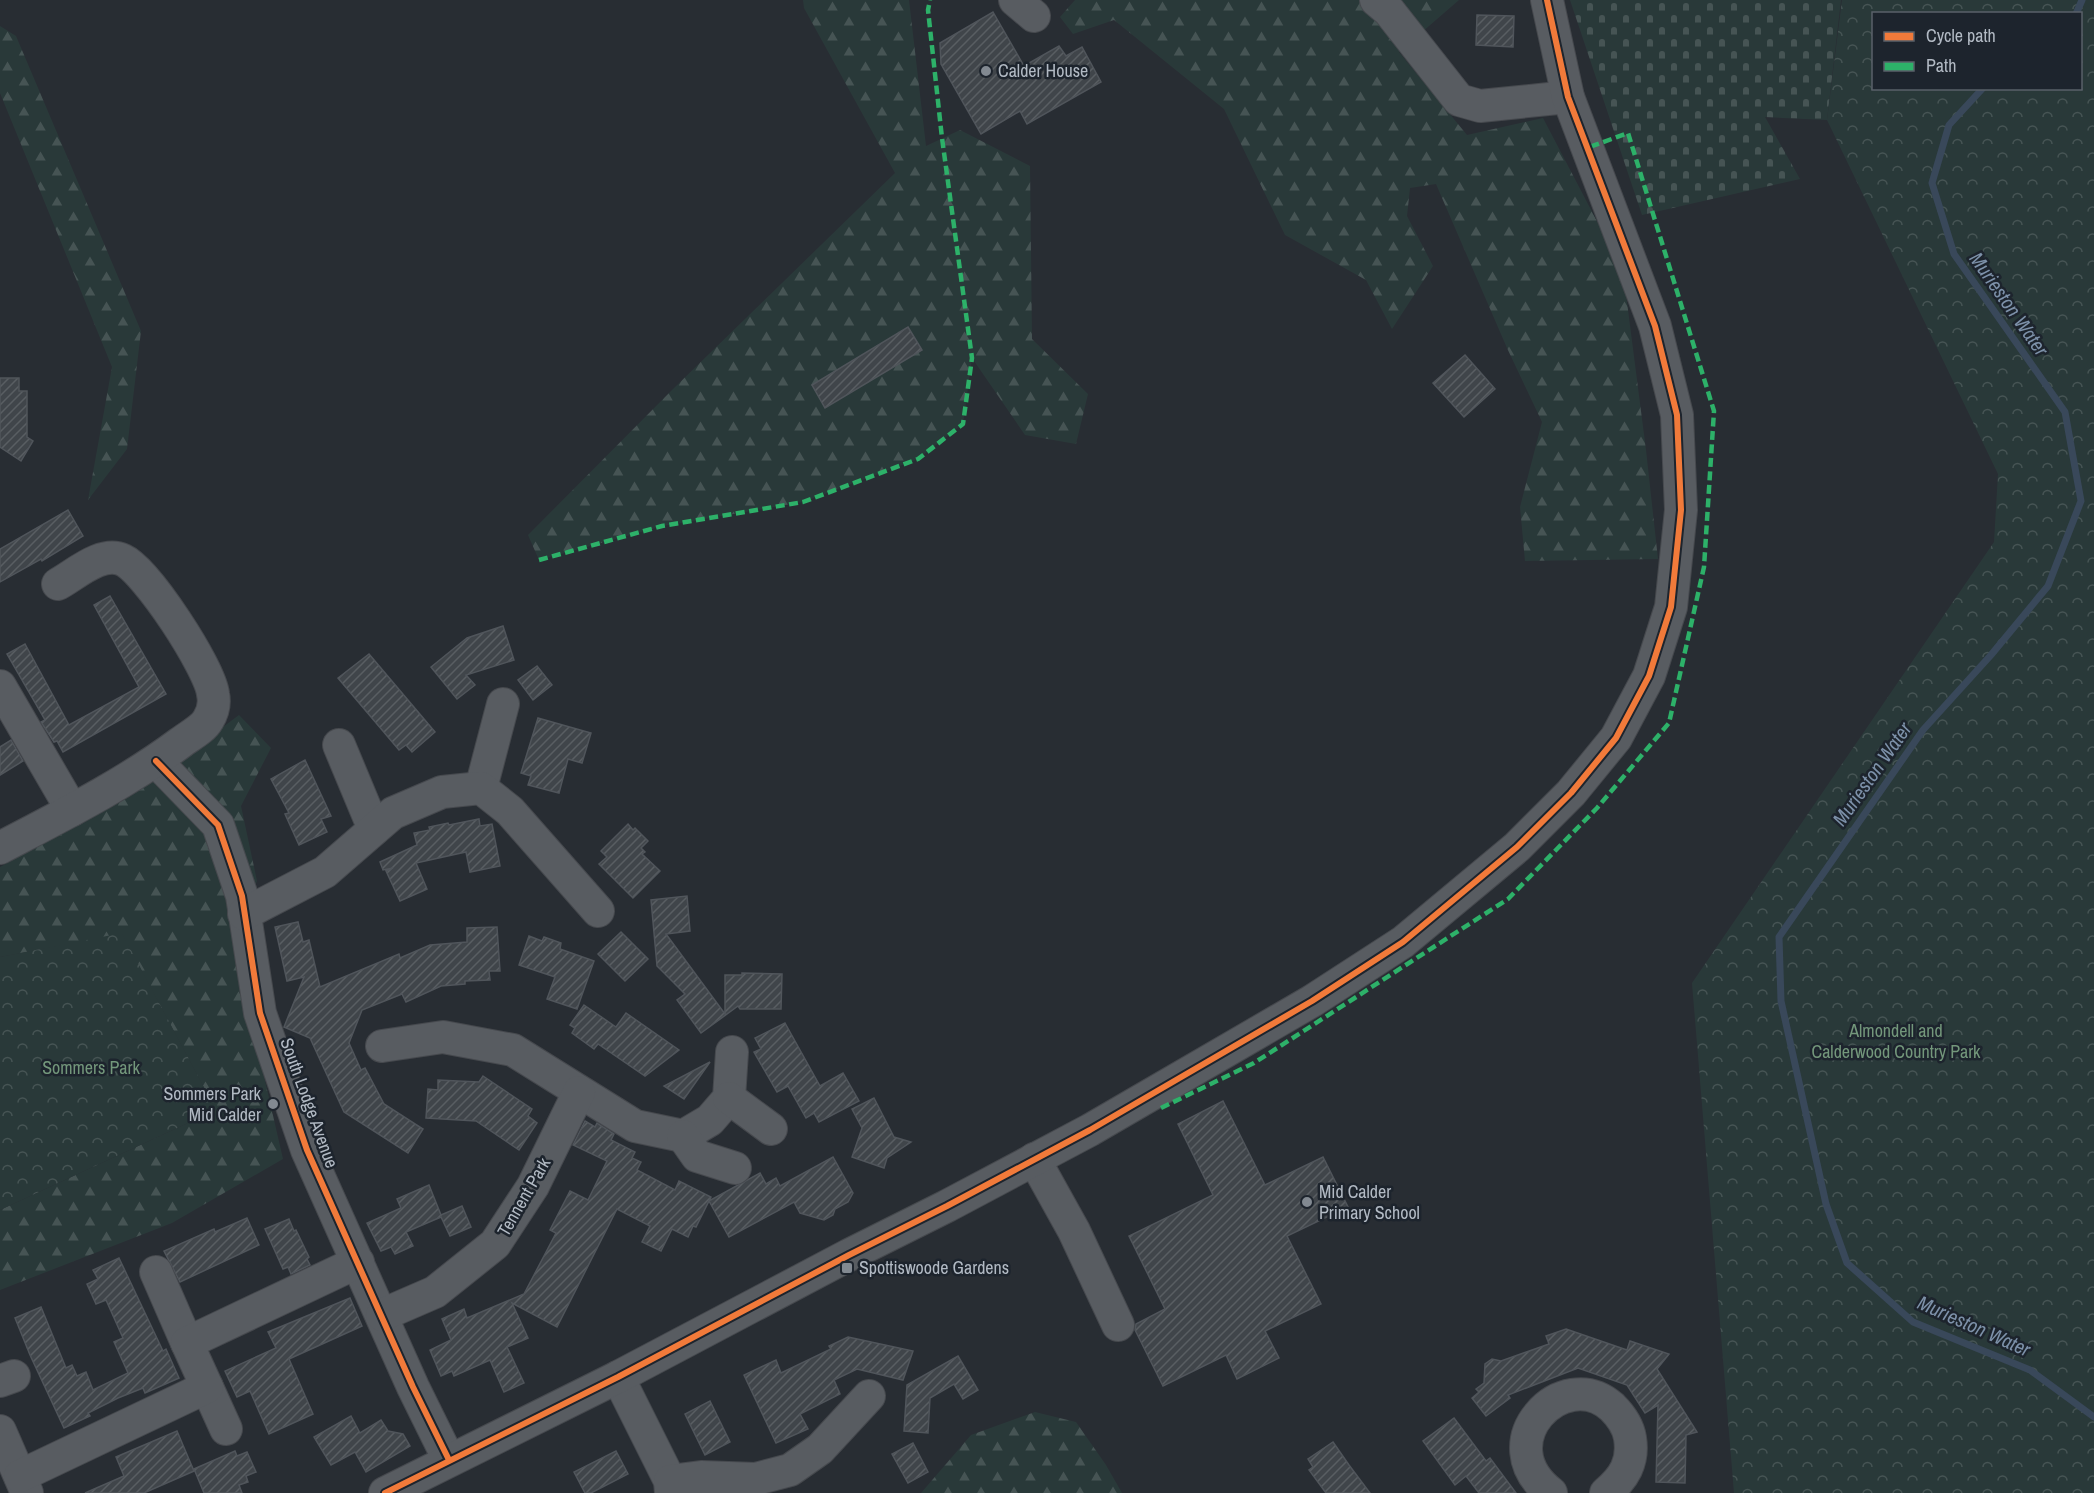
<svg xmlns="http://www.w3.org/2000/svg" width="2094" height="1493" viewBox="0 0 2094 1493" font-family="'Archivo Narrow',sans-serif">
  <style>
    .forest { fill: url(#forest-firs) }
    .cemetery { fill: url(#cemetery-stones) }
    .park { fill: url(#park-crowns); fill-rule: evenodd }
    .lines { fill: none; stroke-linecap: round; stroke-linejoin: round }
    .stream { stroke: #39485a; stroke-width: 7 }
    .building { fill: url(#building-hatch); stroke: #50555b; stroke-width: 1.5 }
    .minor-casing { stroke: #46494e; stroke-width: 34 }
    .minor { stroke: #585c61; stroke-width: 32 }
    .quiet { stroke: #2db169; stroke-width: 4.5; stroke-dasharray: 9 4.5; stroke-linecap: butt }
    .cycleway-casing { stroke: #1d242d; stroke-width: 10 }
    .cycleway { stroke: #f17a3a; stroke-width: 6 }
    .poi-dot { fill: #828991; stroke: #1d242d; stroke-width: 2 }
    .labels { text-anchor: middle; stroke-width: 5; stroke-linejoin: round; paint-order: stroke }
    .poi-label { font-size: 18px; fill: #b2bac4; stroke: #1d242d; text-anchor: start }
    .park-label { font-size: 18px; fill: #73977b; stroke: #1d242d }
    .street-label { font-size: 18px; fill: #b2bac4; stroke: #1d242d }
    .water-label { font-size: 20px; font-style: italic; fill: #7d91a9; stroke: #1d242d }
  </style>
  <defs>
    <pattern id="forest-firs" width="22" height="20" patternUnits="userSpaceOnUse" patternTransform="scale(1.5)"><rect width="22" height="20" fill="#293939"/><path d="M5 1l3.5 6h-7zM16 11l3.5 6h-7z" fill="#465454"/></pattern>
    <pattern id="cemetery-stones" width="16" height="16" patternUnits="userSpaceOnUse" patternTransform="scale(1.5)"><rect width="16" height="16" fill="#293939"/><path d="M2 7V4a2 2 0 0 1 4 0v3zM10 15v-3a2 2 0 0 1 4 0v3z" fill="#465454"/></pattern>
    <pattern id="park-crowns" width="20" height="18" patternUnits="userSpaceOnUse" patternTransform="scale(1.5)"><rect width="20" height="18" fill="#293939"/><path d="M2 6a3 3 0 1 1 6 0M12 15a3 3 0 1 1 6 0" fill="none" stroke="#465454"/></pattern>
    <pattern id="building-hatch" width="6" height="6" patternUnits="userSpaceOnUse" patternTransform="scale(1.5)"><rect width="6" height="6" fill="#40454a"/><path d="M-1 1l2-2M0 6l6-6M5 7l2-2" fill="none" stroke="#595e62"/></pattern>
  </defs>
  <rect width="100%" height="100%" fill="#282d33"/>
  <g class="forest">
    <path d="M 803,0 L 909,0 L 926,146 L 960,130 L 1030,166 L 1032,339 L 1088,394 L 1076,444 L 1025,435 L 972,358 L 963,424 L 918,459 L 803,502 L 663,526 L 539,560 L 528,535 L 673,389 L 895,173 L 804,8 Z"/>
    <path d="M 1075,0 L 1459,0 L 1399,52 L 1467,135 L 1543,118 L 1623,271 L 1646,450 L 1658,559 L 1525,561 L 1520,507 L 1542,422 L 1507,348 L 1436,184 L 1410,188 L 1407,216 L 1433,266 L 1392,329 L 1366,280 L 1285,235 L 1224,109 L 1114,20 L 1073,34 L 1060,17 Z"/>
    <path d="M 0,26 L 16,36 L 141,331 L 127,449 L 88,500 L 112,367 L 0,93 Z"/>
    <path d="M 239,715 L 271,748 L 241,806 L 257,881 L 232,937 L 283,1159 L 172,1223 L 0,1290 L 0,1210 L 216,1110 L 122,934 L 0,957 L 0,867 L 131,796 Z"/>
    <path d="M 1035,1412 L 1076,1422 L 1106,1465 L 1122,1493 L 921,1493 L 971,1435 Z"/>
  </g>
  <path class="cemetery" d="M 1570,0 L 1841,0 L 1827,120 L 1765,117 L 1800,179 L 1642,215 Z"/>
  <g class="park">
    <path d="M 1842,0 L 2094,0 L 2094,1493 L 1734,1493 L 1692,983 L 1994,542 L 1998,474 L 1827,120 ZM 1874,14 L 2080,14 L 2080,88 L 1874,88 Z"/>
    <path d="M 122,933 L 216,1110 L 0,1210 L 0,957 Z"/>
  </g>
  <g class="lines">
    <g class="stream">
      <path d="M 2076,14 L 2082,0"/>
      <path d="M 1983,88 L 1949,125 L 1932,183 L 1954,254 L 2065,412 L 2081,501 L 2048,586 L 1991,655 L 1923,730 L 1779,937 L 1781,1001 L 1826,1204 L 1847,1263 L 1913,1322 L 2030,1370 L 2094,1417"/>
    </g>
  </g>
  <g class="building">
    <path d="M 993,12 L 1024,66 L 1059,46 L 1066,56 L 1082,47 L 1101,82 L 1027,124 L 1020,111 L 981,134 L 941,64 L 940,43 Z"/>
    <path d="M 1477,15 L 1514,16 L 1513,47 L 1476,45 Z"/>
    <path d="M 908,327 L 922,350 L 825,408 L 812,385 Z"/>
    <path d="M 1465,355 L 1495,389 L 1464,417 L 1433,383 Z"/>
    <path d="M 0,378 L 19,378 L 19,391 L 27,391 L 27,437 L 33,441 L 21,461 L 0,447 Z"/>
    <path d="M 68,510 L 83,536 L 42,561 L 41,559 L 0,582 L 0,549 Z"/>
    <path d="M 110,596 L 166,694 L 63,752 L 57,741 L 54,742 L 41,722 L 45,720 L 7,654 L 25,644 L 69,725 L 139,687 L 94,605 Z"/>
    <path d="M 503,626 L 514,660 L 466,675 L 475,685 L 457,699 L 431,667 L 467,638 Z"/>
    <path d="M 369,654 L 435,732 L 412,752 L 406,745 L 399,750 L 338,678 Z"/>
    <path d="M 537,666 L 552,685 L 533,700 L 518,680 Z"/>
    <path d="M 538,718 L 591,733 L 582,763 L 568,759 L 559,793 L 528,785 L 531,776 L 521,773 Z"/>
    <path d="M 11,740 L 23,761 L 0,775 L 0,747 Z"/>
    <path d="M 305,760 L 331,816 L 321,819 L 327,832 L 299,845 L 285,814 L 289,813 L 271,779 Z"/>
    <path d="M 479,819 L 480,826 L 492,824 L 500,866 L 470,872 L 466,852 L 416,863 L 427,889 L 400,901 L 386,871 L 393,868 L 383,870 L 380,862 L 417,845 L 414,833 L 430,830 L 429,827 L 448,823 L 449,825 Z"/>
    <path d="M 628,824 L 633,830 L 635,828 L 648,841 L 641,848 L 645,852 L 642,854 L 660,871 L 633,898 L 599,864 L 607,857 L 601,851 Z"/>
    <path d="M 687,896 L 690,931 L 666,934 L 725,1014 L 725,975 L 742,975 L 742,973 L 782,974 L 781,1009 L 740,1009 L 738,1006 L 701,1033 L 677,1000 L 685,994 L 657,966 L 651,900 Z"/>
    <path d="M 298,922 L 303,942 L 309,940 L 320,987 L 399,954 L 400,958 L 430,945 L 467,942 L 467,928 L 497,927 L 500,971 L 489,971 L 490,980 L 465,981 L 465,984 L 441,986 L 406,1002 L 402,994 L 362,1010 L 349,1043 L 361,1070 L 365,1068 L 384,1104 L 423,1129 L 408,1153 L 344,1112 L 310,1038 L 284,1027 L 304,977 L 287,981 L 275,927 Z"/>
    <path d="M 621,932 L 648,959 L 625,981 L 598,954 Z"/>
    <path d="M 529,936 L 542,941 L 544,937 L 561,943 L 560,949 L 594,961 L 577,1009 L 547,999 L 555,977 L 519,965 Z"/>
    <path d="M 584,1005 L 616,1027 L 626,1013 L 679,1050 L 645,1076 L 598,1044 L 594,1049 L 572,1033 L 575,1028 L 570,1025 Z"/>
    <path d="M 785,1023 L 820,1086 L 843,1073 L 859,1101 L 819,1122 L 814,1113 L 806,1118 L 788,1086 L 777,1092 L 754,1052 L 761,1049 L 755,1038 Z"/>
    <path d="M 710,1062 L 684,1099 L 664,1086 Z"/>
    <path d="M 483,1076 L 532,1109 L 528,1116 L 537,1123 L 519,1150 L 476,1121 L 426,1118 L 428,1089 L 438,1090 L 438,1080 L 479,1082 Z"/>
    <path d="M 874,1098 L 894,1137 L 911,1142 L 887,1158 L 884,1168 L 852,1157 L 862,1128 L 852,1109 Z"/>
    <path d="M 1223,1101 L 1265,1185 L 1323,1157 L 1348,1207 L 1287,1236 L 1321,1304 L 1265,1331 L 1279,1358 L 1237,1379 L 1226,1355 L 1163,1386 L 1135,1330 L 1136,1324 L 1165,1309 L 1129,1236 L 1213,1195 L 1178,1124 Z"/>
    <path d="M 585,1121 L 595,1127 L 597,1123 L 614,1134 L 611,1140 L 635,1152 L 632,1158 L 641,1162 L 637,1170 L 675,1190 L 679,1181 L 711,1197 L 709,1201 L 760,1173 L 766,1184 L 776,1178 L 780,1186 L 833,1157 L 853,1193 L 848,1202 L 835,1209 L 833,1215 L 824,1220 L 800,1213 L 794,1202 L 729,1237 L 709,1201 L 696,1227 L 693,1226 L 688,1237 L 672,1229 L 661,1251 L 642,1242 L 650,1226 L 617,1209 L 557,1327 L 512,1303 L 528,1338 L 507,1347 L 524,1383 L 504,1392 L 490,1360 L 454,1376 L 452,1371 L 441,1376 L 430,1350 L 451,1340 L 442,1319 L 464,1309 L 467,1318 L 524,1294 L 556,1233 L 550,1230 L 570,1191 L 588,1200 L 607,1161 L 573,1145 Z"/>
    <path d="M 429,1185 L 441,1215 L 462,1206 L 471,1227 L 450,1236 L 441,1217 L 406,1232 L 413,1246 L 395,1254 L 391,1247 L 381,1251 L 367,1223 L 401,1208 L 397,1199 Z"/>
    <path d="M 247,1218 L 259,1245 L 180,1282 L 164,1251 L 214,1229 L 215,1232 Z"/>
    <path d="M 289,1219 L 294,1231 L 296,1230 L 309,1257 L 307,1259 L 310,1265 L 291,1274 L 288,1267 L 283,1269 L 265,1229 Z"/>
    <path d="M 119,1258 L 163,1351 L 166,1349 L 179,1378 L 145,1393 L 143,1388 L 118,1398 L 88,1413 L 90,1416 L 64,1428 L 30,1355 L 15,1318 L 41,1307 L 66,1368 L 72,1365 L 77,1376 L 86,1372 L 93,1390 L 128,1373 L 114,1342 L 123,1338 L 106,1300 L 96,1304 L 87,1284 L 98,1279 L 93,1270 Z"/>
    <path d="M 350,1298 L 362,1326 L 289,1359 L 313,1414 L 269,1434 L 250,1391 L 237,1397 L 225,1371 L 276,1348 L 268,1332 Z"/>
    <path d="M 1566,1329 L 1627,1350 L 1630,1341 L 1669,1354 L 1657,1369 L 1697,1432 L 1686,1435 L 1685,1483 L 1656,1482 L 1658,1405 L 1645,1413 L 1627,1385 L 1578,1368 L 1508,1395 L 1510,1398 L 1486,1416 L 1472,1398 L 1479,1392 L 1476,1389 L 1484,1383 L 1485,1364 L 1492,1359 L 1501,1361 L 1549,1344 L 1546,1336 Z"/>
    <path d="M 848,1337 L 913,1351 L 903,1380 L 857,1369 L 834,1380 L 840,1394 L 800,1414 L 808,1429 L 776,1443 L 744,1375 L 776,1360 L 781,1373 L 831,1349 L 829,1346 Z"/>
    <path d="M 958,1356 L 978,1390 L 963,1399 L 954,1384 L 930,1398 L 928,1433 L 904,1431 L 907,1385 Z"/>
    <path d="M 710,1401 L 730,1442 L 705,1455 L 685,1414 Z"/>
    <path d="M 351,1416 L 360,1433 L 381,1420 L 388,1431 L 403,1434 L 410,1446 L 366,1472 L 355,1452 L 331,1465 L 314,1437 Z"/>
    <path d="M 1454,1418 L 1486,1461 L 1490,1458 L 1516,1493 L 1479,1493 L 1466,1476 L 1455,1485 L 1423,1441 Z"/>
    <path d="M 177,1431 L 194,1471 L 144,1493 L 85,1493 L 124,1476 L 116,1457 Z"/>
    <path d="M 1333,1442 L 1349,1465 L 1370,1493 L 1326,1493 L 1309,1470 L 1313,1467 L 1308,1459 Z"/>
    <path d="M 913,1443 L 928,1472 L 908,1483 L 892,1454 Z"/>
    <path d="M 235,1451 L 237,1456 L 247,1452 L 256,1472 L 246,1476 L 248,1482 L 239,1485 L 242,1493 L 204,1493 L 194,1469 Z"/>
    <path d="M 616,1451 L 628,1474 L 591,1493 L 585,1493 L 574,1472 Z"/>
  </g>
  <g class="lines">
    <defs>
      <g id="minor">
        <path d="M 1015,0 L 1034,16"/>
        <path d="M 1376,0 L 1389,11 L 1459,100 L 1480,106 L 1568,97"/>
        <path d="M 0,686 L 72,810"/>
        <path d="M 339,745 L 374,829"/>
        <path d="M 156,761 L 218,825 L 242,896 L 260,1013 L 307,1150 L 413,1387 L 449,1460"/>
        <path d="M 481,788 L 503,704"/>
        <path d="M 0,848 C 61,816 125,784 180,743 C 189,736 203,729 208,720 C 213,712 215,703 213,694 C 210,668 147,571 123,560 C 102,550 76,574 58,584"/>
        <path d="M 244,914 L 325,872 L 393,813 L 442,792 L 481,788 L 510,811 L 598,911"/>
        <path d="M 382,1046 L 443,1037 L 513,1050 L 635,1126 L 683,1136 L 710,1120 L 729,1098 L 732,1052"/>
        <path d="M 729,1098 L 771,1129"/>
        <path d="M 683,1136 L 697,1156 L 735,1168"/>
        <path d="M 1034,1159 L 1074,1231 L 1118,1325"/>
        <path d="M 156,1272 L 187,1343"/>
        <path d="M 382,1315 L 435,1292 L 495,1244 L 533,1186 L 579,1092"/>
        <path d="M 618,1377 L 670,1481 L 671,1493"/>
        <path d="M 0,1381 L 14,1376"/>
        <path d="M 207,1387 L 226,1429"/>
        <path d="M 0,1431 L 27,1493"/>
        <path d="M 20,1476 L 207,1387 L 187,1343 L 358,1262"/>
        <path d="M 670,1481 L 701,1477 L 756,1479 L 790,1470 L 820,1449 L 869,1396"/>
        <path d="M 385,1493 L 618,1377 L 849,1255 L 947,1206 L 1090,1130 L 1312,1001 L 1403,942 L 1517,847 L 1571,793 L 1616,738 L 1649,676 L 1671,607 L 1681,510 L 1677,415 L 1655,326 L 1568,97 L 1547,0"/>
        <path d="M 1551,1493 C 1486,1443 1563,1363 1612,1407 C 1621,1416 1628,1425 1630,1438 C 1634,1462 1624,1478 1606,1493"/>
      </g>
    </defs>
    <use href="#minor" class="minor-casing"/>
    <use href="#minor" class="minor"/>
    <g class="quiet">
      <path d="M 539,560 L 662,526 L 803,502 L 918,459 L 963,424 L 972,358 L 942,138 L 928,10 L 930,0"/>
      <path d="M 1161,1108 L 1254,1063 L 1508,899 L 1597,808 L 1669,723 L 1704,567 L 1714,411 L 1628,133 L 1587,148"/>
    </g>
    <defs>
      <g id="cycleway">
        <path d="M 156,761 L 218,825 L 242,896 L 260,1013 L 307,1150 L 413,1387 L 449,1460"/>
        <path d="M 385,1493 L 618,1377 L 849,1255 L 947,1206 L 1090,1130 L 1312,1001 L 1403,942 L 1517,847 L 1571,793 L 1616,738 L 1649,676 L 1671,607 L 1681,510 L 1677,415 L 1655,326 L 1568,97 L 1547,0"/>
      </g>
    </defs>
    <use href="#cycleway" class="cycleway-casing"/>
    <use href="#cycleway" class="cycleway"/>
  </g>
  <g class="poi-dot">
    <circle cx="986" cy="71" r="6"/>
    <circle cx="273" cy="1104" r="6"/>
    <circle cx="1307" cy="1202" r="6"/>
    <rect x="841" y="1262" width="12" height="12" rx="3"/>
  </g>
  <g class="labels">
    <g class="poi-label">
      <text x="998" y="77">Calder House</text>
      <text x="261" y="1100" text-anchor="end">Sommers Park<tspan x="261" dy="21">Mid Calder</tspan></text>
      <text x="1319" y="1198">Mid Calder<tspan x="1319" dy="21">Primary School</tspan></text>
      <text x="859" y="1274">Spottiswoode Gardens</text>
    </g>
    <g class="park-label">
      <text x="1896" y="1037">Almondell and<tspan x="1896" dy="21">Calderwood Country Park</tspan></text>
      <text x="91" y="1074">Sommers Park</text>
    </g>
    <g class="street-label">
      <text transform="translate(309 1103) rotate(70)" y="6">South Lodge Avenue</text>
      <text transform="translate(524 1197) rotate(-60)" y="6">Tennent Park</text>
    </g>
    <g class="water-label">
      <text transform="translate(2009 304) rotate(55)" y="7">Murieston Water</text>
      <text transform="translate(1872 774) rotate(-55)" y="7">Murieston Water</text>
      <text transform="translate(1974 1326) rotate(24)" y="7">Murieston Water</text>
    </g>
  </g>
  <rect x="1872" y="12" width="210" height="78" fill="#1d242d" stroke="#596069" stroke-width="1.5"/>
  <rect x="1884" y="32" width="30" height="9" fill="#f17a3a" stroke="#596069" stroke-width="1.5"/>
  <text x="1926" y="42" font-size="18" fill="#b2bac4">Cycle path</text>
  <rect x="1884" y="62" width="30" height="9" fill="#2db169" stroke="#596069" stroke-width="1.5"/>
  <text x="1926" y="72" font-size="18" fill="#b2bac4">Path</text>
</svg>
